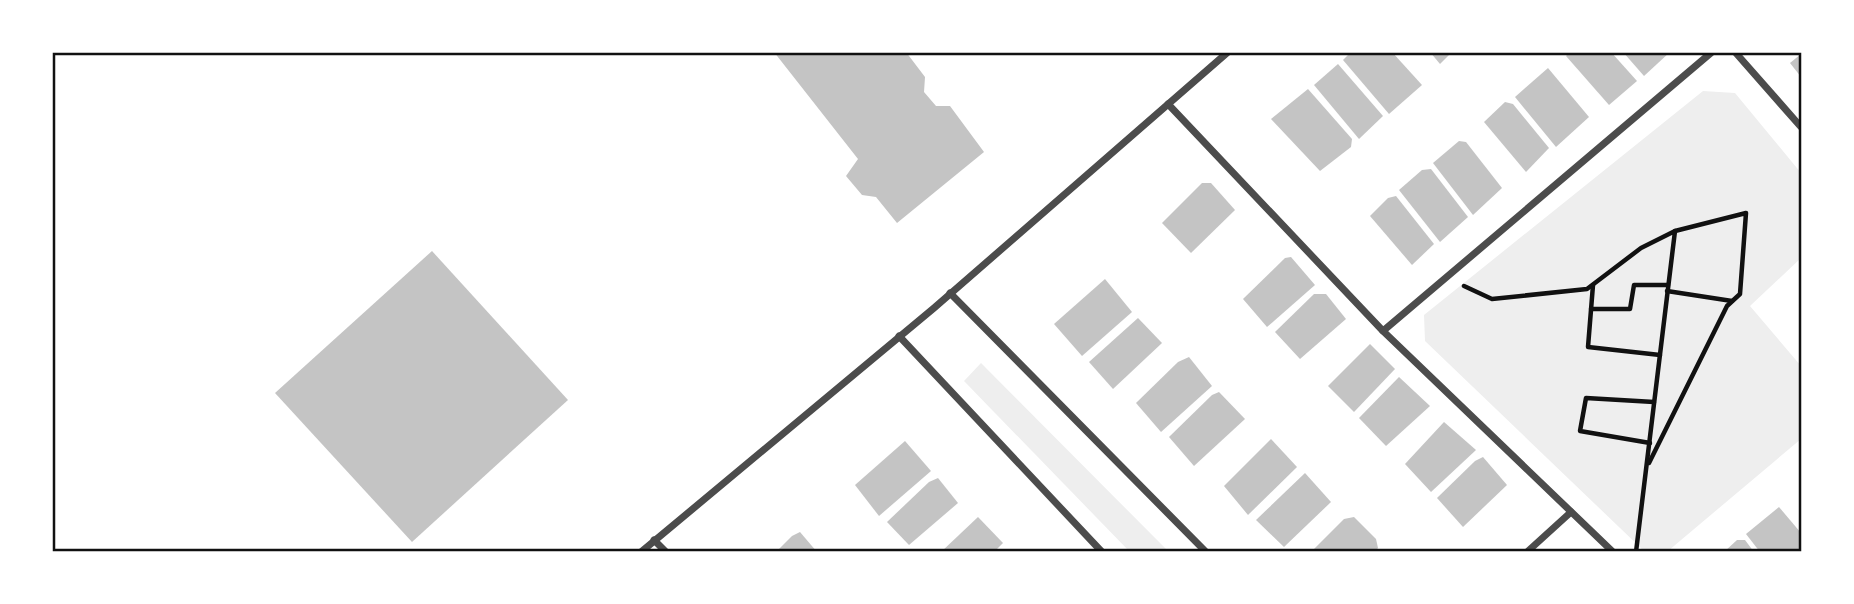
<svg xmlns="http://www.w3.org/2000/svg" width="1854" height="604" viewBox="0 0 1854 604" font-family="'Work Sans',sans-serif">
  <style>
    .green { fill: #eee }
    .building { fill: #c4c4c4 }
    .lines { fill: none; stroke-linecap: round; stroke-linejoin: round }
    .path { stroke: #111; stroke-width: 4.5 }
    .minor { stroke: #4c4c4c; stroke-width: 7 }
    .neatline { fill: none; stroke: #111; stroke-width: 2.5 }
  </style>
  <rect width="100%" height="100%" fill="#fff"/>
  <g class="green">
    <path d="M 1703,91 L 1735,93 L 1801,173 L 1801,258 L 1750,306 L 1801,366 L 1801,439 L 1668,551 L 1644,551 L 1425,341 L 1424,315 Z"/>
    <path d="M 981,363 L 1168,551 L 1129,551 L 964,381 Z"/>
  </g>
  <g class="building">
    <path d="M 774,52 L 906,52 L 925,77 L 924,92 L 936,106 L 950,106 L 984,152 L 897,223 L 876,197 L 862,195 L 846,176 L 858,159 Z"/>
    <path d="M 1351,52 L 1392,52 L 1422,85 L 1389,114 L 1343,60 Z"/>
    <path d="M 1430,52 L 1452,52 L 1440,64 Z"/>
    <path d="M 1570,52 L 1611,52 L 1637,81 L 1609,105 L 1566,56 Z"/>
    <path d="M 1623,52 L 1670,52 L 1644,76 Z"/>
    <path d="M 1801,54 L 1801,77 L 1790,63 Z"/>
    <path d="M 1338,64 L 1383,116 L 1359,139 L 1314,85 Z"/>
    <path d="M 1548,68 L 1589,117 L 1556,147 L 1515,97 Z"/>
    <path d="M 1308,89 L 1352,139 L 1351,147 L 1320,171 L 1271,119 Z"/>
    <path d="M 1505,102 L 1513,104 L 1549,148 L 1526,172 L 1484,122 Z"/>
    <path d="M 1459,141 L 1466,142 L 1502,188 L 1473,215 L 1433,163 Z"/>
    <path d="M 1431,169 L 1468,217 L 1440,242 L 1399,190 L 1422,170 Z"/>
    <path d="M 1202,183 L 1211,183 L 1235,210 L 1191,253 L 1162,223 Z"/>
    <path d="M 1396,196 L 1434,244 L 1412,265 L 1370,216 L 1388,198 Z"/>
    <path d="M 432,251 L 568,400 L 412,542 L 275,393 Z"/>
    <path d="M 1291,257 L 1315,285 L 1267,327 L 1243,299 L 1285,258 Z"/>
    <path d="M 1105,279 L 1132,312 L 1082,356 L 1054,324 Z"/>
    <path d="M 1314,294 L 1326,294 L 1346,319 L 1300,359 L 1275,332 Z"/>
    <path d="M 1138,318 L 1162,343 L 1113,389 L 1089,362 Z"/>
    <path d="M 1370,344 L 1395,369 L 1354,412 L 1328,386 Z"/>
    <path d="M 1189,357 L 1212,386 L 1161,432 L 1136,403 L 1178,362 Z"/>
    <path d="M 1399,377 L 1430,406 L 1386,446 L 1359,418 Z"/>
    <path d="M 1219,392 L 1245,419 L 1194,466 L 1169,437 L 1212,395 Z"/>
    <path d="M 1444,422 L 1476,450 L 1431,492 L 1405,464 Z"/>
    <path d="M 1271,439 L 1297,467 L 1248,515 L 1224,486 Z"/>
    <path d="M 905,441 L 931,471 L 879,516 L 855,485 Z"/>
    <path d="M 1483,457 L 1507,485 L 1463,527 L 1437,498 L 1475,461 Z"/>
    <path d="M 1305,473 L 1331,502 L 1284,547 L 1256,520 Z"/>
    <path d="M 938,478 L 958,503 L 909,545 L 887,522 L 929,482 Z"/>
    <path d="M 1779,507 L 1801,533 L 1801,552 L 1760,552 L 1746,534 Z"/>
    <path d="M 978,517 L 1003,543 L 994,552 L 941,552 Z"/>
    <path d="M 1354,517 L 1376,539 L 1378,548 L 1375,552 L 1311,552 L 1344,519 Z"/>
    <path d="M 800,532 L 817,552 L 776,552 L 792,536 Z"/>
    <path d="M 1737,540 L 1745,540 L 1754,552 L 1724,552 Z"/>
  </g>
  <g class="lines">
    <g class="path">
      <path d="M 1593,285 L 1588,347 L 1660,355"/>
      <path d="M 1464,286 L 1492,299 L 1587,289 L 1641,248 L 1675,231 L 1636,552"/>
      <path d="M 1667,291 L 1732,301"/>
      <path d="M 1591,309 L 1630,309 L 1634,285 L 1668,285"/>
      <path d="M 1650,443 L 1580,431 L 1586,398 L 1654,402"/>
      <path d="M 1649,463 L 1727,306 L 1740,294 L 1746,213 L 1675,231"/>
    </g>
    <g class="minor">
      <path d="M 1735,52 L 1801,127"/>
      <path d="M 1168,104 L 1383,331 L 1613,552"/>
      <path d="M 950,293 L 1206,552"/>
      <path d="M 1383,331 L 1712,52"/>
      <path d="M 899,336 L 1102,552"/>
      <path d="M 654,540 L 666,552"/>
      <path d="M 641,552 L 934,308 L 1228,52"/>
      <path d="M 1527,552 L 1571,512"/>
    </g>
  </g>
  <rect width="1854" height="604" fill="none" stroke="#ffffff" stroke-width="108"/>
  <rect x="54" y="54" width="1746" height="496" class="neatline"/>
</svg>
